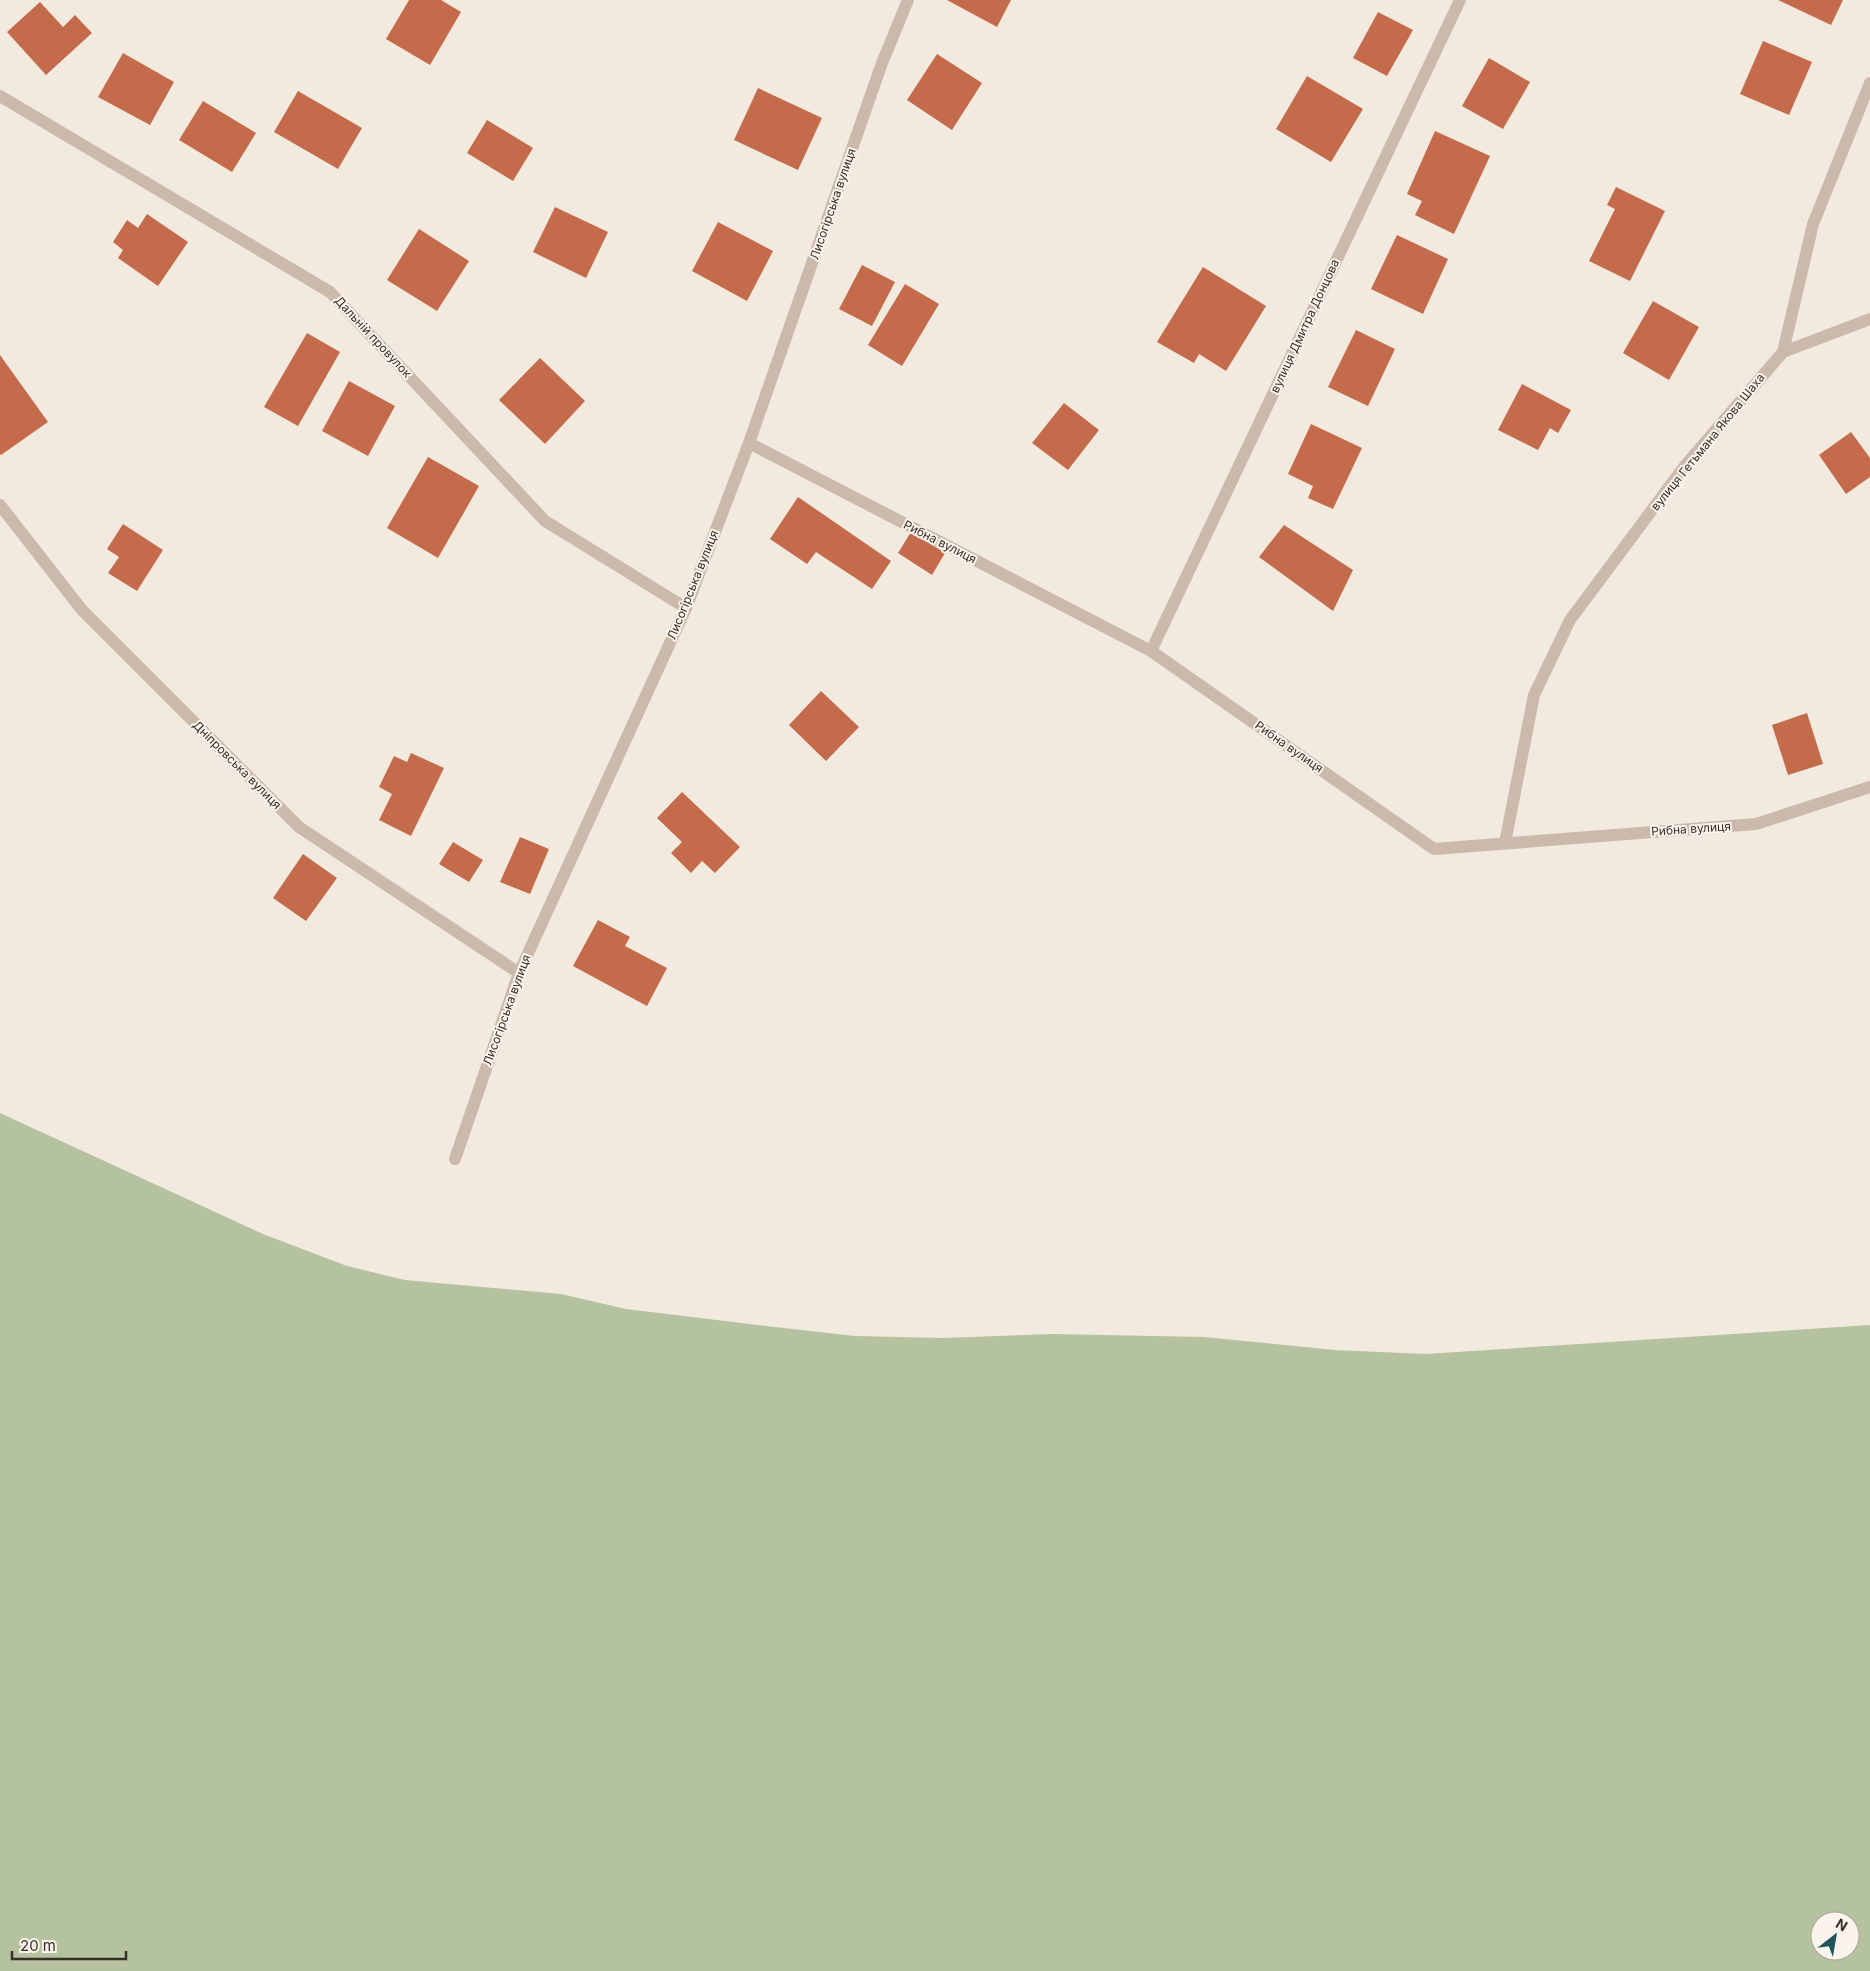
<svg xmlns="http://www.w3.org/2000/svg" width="1870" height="1971" viewBox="0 0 1870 1971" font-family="Inter,sans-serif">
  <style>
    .green { fill: #b5c29f; fill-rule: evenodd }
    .building { fill: #c46b4b }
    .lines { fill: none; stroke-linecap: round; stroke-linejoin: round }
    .minor { stroke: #cbbaab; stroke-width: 12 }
    .labels { text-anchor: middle; stroke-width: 4; stroke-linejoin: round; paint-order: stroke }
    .street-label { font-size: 12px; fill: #392f2a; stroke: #faf4ec }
  </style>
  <rect width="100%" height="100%" fill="#f3eadf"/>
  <path class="green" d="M 0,1113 L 263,1234 L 347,1266 L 405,1280 L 561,1294 L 626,1309 L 775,1327 L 855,1336 L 943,1338 L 1053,1334 L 1204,1337 L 1334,1350 L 1426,1354 L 1870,1325 L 1870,1971 L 0,1971 ZM 1820,1921 L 1850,1921 L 1850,1951 L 1820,1951 Z"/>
  <g class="building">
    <path d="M 409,0 L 441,0 L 461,12 L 430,65 L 386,39 Z"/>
    <path d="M 947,0 L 1011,0 L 997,27 Z"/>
    <path d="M 1778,0 L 1843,0 L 1831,25 Z"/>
    <path d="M 40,2 L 63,27 L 75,15 L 92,33 L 46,75 L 7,32 Z"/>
    <path d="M 1378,12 L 1413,30 L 1387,76 L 1353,58 Z"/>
    <path d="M 1763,41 L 1812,62 L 1789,115 L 1740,94 Z"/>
    <path d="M 123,53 L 174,82 L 150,125 L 98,97 Z"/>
    <path d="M 937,54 L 982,83 L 952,130 L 907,100 Z"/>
    <path d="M 1489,58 L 1530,82 L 1503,129 L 1462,106 Z"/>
    <path d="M 1307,76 L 1363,109 L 1331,162 L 1276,129 Z"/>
    <path d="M 758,88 L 822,118 L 798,170 L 734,140 Z"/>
    <path d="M 298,91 L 362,128 L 338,169 L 274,132 Z"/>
    <path d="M 203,101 L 256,133 L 232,172 L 179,140 Z"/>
    <path d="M 487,120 L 533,148 L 513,181 L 467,153 Z"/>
    <path d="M 1435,131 L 1490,156 L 1454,234 L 1415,215 L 1422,201 L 1407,194 Z"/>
    <path d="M 1616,187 L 1665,211 L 1630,281 L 1589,261 L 1615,209 L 1607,205 Z"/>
    <path d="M 555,207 L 608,232 L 586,278 L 533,252 Z"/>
    <path d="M 147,214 L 188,242 L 158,286 L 118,258 L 123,250 L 113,242 L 127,220 L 138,228 Z"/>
    <path d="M 718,222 L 773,251 L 747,301 L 692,271 Z"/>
    <path d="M 419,229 L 469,261 L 437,311 L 387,280 Z"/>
    <path d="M 1397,235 L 1448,259 L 1423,314 L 1371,289 Z"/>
    <path d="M 862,265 L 895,282 L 872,326 L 839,309 Z"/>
    <path d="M 1203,267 L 1266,306 L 1226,371 L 1199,354 L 1194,363 L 1157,342 Z"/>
    <path d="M 905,284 L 939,304 L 902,366 L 868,345 Z"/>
    <path d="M 1653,301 L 1699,327 L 1669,380 L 1623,353 Z"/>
    <path d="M 1356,330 L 1395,349 L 1368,406 L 1328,387 Z"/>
    <path d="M 307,333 L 340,352 L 298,426 L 264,407 Z"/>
    <path d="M 0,355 L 48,422 L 1,455 L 0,454 Z"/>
    <path d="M 540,358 L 585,401 L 545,444 L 499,400 Z"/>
    <path d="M 349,381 L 395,406 L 368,456 L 322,431 Z"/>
    <path d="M 1522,384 L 1571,410 L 1558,433 L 1550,428 L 1538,450 L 1498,430 Z"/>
    <path d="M 1064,403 L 1099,430 L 1068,470 L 1032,443 Z"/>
    <path d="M 1311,424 L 1362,448 L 1333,509 L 1308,498 L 1313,486 L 1288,474 Z"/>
    <path d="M 1851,432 L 1870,458 L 1870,477 L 1846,494 L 1819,455 Z"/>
    <path d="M 428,457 L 479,486 L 438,558 L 387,528 Z"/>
    <path d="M 798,497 L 891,561 L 872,589 L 816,552 L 807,564 L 770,539 Z"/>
    <path d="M 123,524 L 163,550 L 137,591 L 108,573 L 119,557 L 107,549 Z"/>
    <path d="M 1284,525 L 1353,570 L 1333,611 L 1259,557 Z"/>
    <path d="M 911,532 L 945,553 L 932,575 L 898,553 Z"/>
    <path d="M 821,691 L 859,727 L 826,761 L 789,725 Z"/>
    <path d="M 1807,713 L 1823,764 L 1788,775 L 1772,725 Z"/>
    <path d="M 411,753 L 444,768 L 411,836 L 379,820 L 392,794 L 379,787 L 394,756 L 407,762 Z"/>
    <path d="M 682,792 L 740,847 L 715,873 L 702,861 L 691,873 L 671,853 L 682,842 L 657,818 Z"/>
    <path d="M 520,837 L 549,849 L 530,894 L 500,882 Z"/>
    <path d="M 453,842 L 483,860 L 469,882 L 439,864 Z"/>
    <path d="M 303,854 L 337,878 L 306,921 L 273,898 Z"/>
    <path d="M 598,920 L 630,937 L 625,946 L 667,968 L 647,1006 L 573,966 Z"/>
  </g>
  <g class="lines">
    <g class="minor">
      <path d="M 0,96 L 330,292 L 545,521 L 686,608"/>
      <path d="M 1783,352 L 1870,319"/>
      <path d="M 749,443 L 1151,651 L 1434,849 L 1756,824 L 1870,787"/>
      <path d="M 0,505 L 82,610 L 299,827 L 519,973"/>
      <path d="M 1151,651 L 1460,0"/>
      <path d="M 1505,843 L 1534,695 L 1570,620 L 1684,467 L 1783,352 L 1813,224 L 1870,83"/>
      <path d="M 455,1159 L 519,973 L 686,608 L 749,443 L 882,63 L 908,0"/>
    </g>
  </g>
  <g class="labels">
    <g class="street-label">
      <text transform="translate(833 204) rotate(-71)" y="4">Лисогірська вулиця</text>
      <text transform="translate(1305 326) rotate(-65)" y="4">вулиця Дмитра Донцова</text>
      <text transform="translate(373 337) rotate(47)" y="4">Дальній провулок</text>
      <text transform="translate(1708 442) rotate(-51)" y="4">вулиця Гетьмана Якова Шаха</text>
      <text transform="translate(940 542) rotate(27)" y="4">Рибна вулиця</text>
      <text transform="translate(693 585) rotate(-68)" y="4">Лисогірська вулиця</text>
      <text transform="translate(1289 747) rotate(35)" y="4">Рибна вулиця</text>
      <text transform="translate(237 765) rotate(45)" y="4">Дніпровська вулиця</text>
      <text transform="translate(1691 829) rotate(-4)" y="4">Рибна вулиця</text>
      <text transform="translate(507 1010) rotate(-70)" y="4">Лисогірська вулиця</text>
    </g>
  </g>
  <g transform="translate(1835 1936) rotate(31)"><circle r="24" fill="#faf4ec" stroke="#ada59e"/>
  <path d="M0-4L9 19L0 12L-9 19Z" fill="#1f555a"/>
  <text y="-8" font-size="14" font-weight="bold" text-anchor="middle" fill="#392f2a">N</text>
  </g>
  <path d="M12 1951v8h114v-8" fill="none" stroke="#392f2a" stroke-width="2.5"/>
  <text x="20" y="1951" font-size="15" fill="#392f2a" stroke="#faf4ec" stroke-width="4" paint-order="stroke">20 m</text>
</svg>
